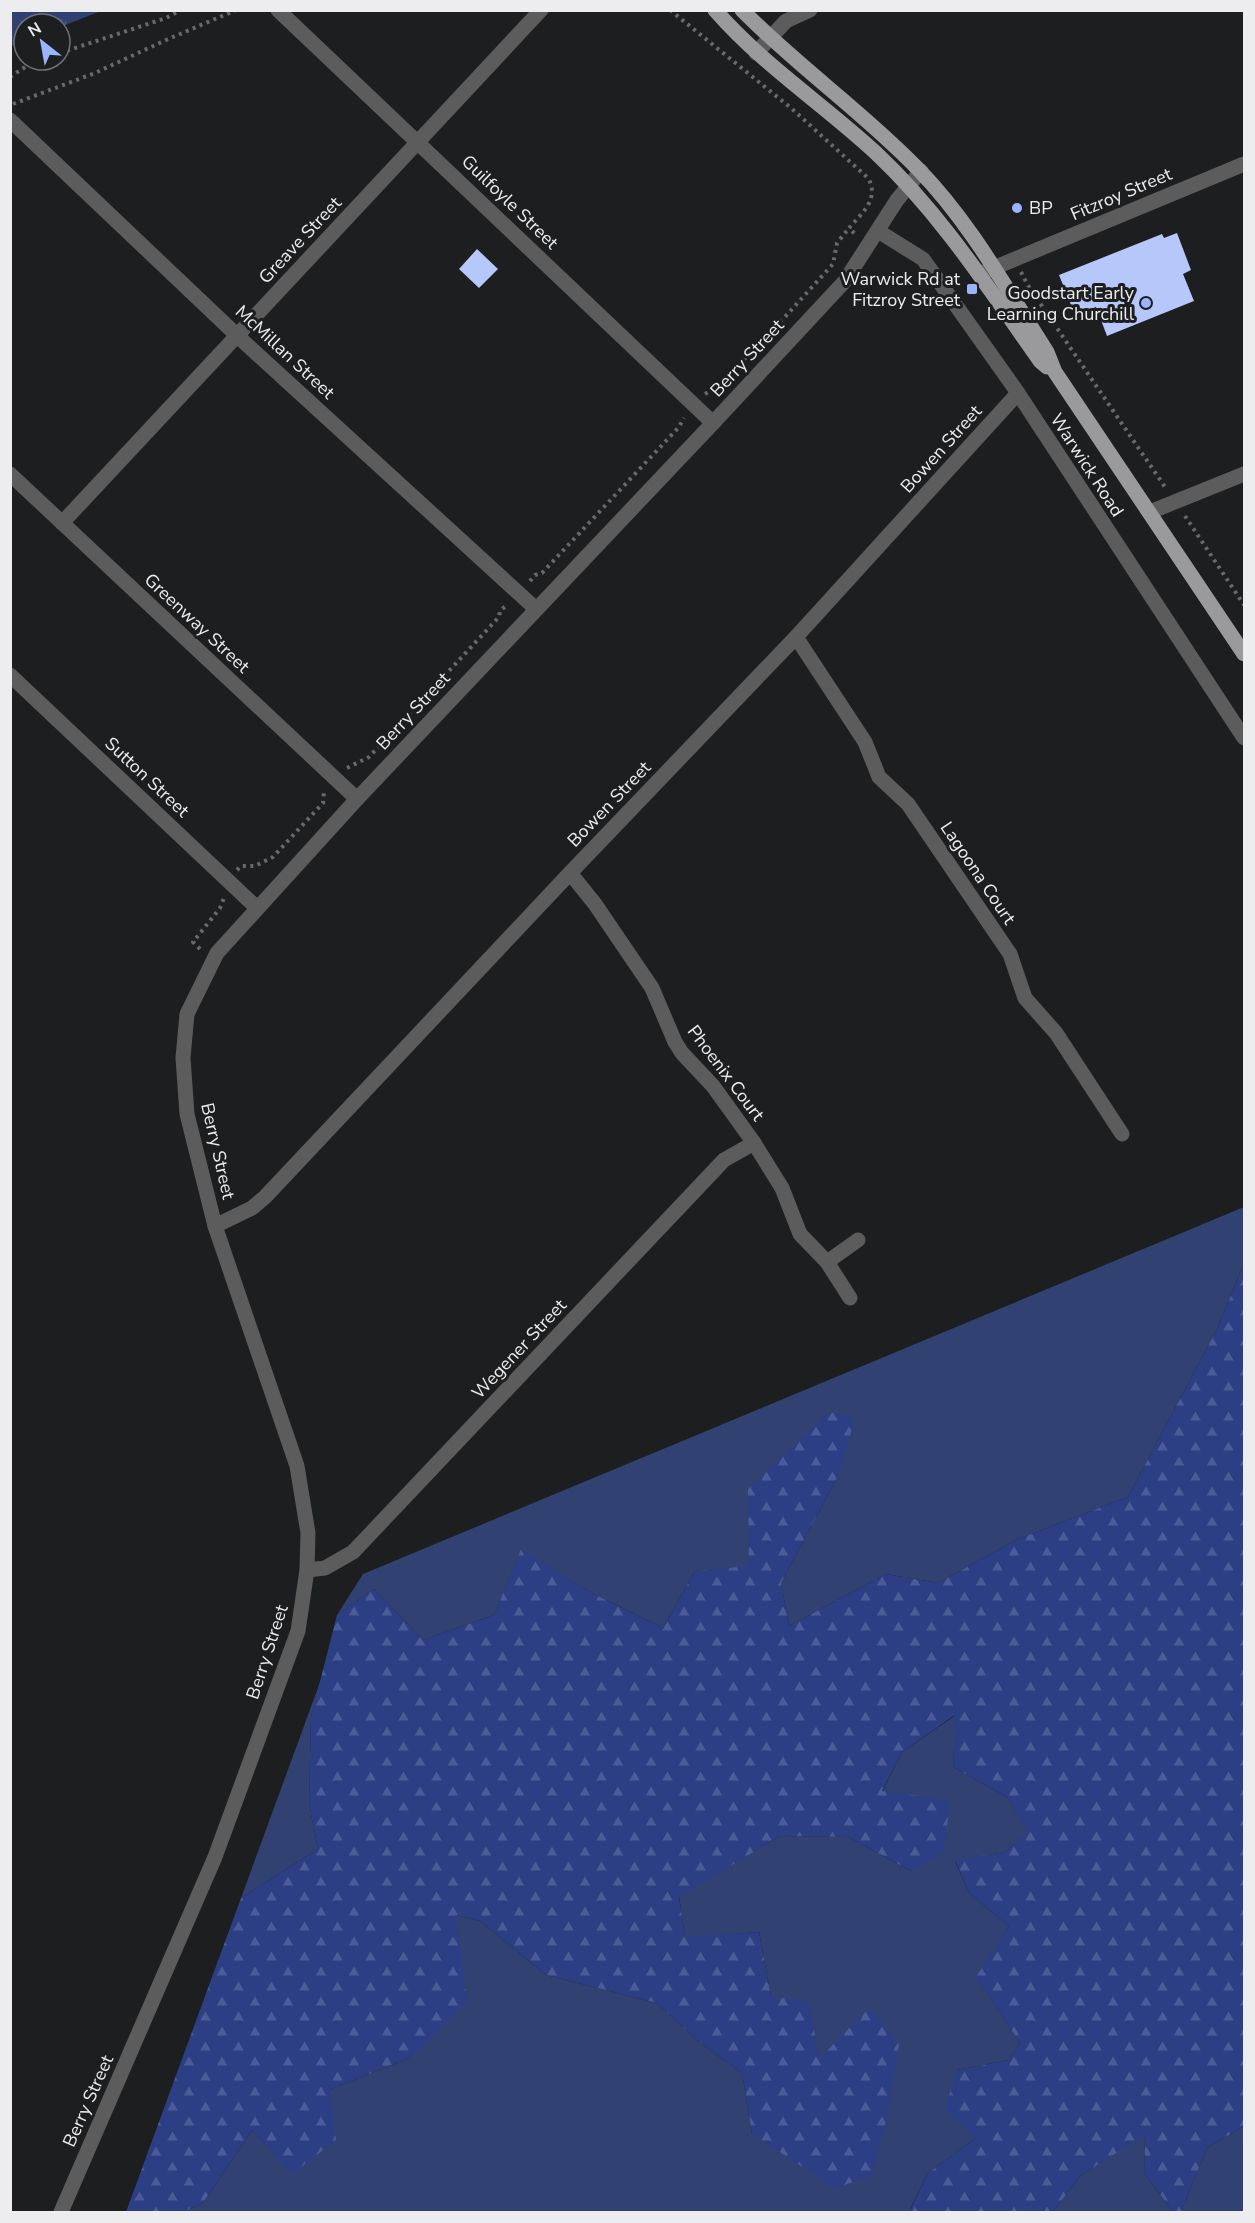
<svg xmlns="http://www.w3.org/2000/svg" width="1255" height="2223" viewBox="0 0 1255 2223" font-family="'Nunito Sans',sans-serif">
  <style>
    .green { fill: #314172 }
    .forest { fill: url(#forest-firs) }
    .park { fill: url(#park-tufts) }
    .building { fill: #b5c8f9 }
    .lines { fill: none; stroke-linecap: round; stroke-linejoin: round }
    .path { stroke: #68696b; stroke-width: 4; stroke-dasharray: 3 4.5; stroke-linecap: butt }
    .minor { stroke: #5c5c5d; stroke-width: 15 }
    .major { stroke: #9a9a9d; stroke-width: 15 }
    .poi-dot { fill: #9bb5fd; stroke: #1d1e20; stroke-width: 2 }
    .labels { text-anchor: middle; stroke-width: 6; stroke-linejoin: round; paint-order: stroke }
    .street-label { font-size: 18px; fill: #ededef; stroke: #1d1e20 }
    .poi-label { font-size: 18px; fill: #ededef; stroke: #1d1e20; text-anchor: end }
  </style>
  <defs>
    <pattern id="forest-firs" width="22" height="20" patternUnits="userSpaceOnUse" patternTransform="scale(1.5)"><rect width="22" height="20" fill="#2c3f85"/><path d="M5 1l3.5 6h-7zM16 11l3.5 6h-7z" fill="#4b5b97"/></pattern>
    <pattern id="park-tufts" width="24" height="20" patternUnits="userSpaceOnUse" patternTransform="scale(1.5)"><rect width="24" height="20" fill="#314172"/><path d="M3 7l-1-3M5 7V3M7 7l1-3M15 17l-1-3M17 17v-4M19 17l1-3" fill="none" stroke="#4f5d86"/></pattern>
  </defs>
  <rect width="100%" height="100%" fill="#1d1e20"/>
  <g class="green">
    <path d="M 1244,1207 L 1244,1263 L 1218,1327 L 1128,1497 L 1018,1539 L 938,1583 L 886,1574 L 789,1626 L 781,1583 L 839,1474 L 749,1489 L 749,1567 L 695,1571 L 663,1628 L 594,1594 L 521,1550 L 494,1615 L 423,1640 L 374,1589 L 337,1615 L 363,1574 Z"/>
    <path d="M 323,1674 L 311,1717 L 309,1803 L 318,1849 L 241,1898 Z"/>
    <path d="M 956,1715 L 953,1767 L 1007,1797 L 1029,1832 L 1005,1852 L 955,1861 L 969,1893 L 1009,1926 L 977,1978 L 1020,2043 L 1009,2060 L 957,2070 L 976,2138 L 928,2173 L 910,2209 L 913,2212 L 183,2212 L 203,2203 L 252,2130 L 292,2173 L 329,2090 L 412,2057 L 456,1915 L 480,1921 L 546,1975 L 657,2003 L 698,2041 L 742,2073 L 752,2134 L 819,2060 L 771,1996 L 759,1932 L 685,1938 L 679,1896 L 780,1836 L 848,1837 L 911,1871 L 882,1792 L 902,1752 Z"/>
    <path d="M 1244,2126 L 1244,2212 L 1181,2212 L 1207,2148 Z"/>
    <path d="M 1145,2134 L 1144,2173 L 1173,2212 L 1053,2212 L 1080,2176 Z"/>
  </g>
  <path class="forest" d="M 1244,1263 L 1244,2126 L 1207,2148 L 1181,2212 L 1173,2212 L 1144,2173 L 1145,2135 L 1080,2176 L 1053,2212 L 913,2212 L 910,2210 L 928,2173 L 976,2138 L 945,2109 L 957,2070 L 1009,2060 L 1020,2043 L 976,1977 L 1009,1926 L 969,1893 L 955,1860 L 1005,1852 L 1028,1832 L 1007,1797 L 953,1767 L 955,1715 L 902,1752 L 882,1791 L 950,1800 L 944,1852 L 911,1871 L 848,1837 L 780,1836 L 679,1897 L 685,1937 L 759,1932 L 771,1996 L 809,2002 L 819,2059 L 869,2008 L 899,2045 L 887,2117 L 871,2176 L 835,2188 L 752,2134 L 742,2073 L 698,2041 L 657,2003 L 546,1975 L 480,1921 L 456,1915 L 467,2001 L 412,2057 L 329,2090 L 336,2140 L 292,2174 L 252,2130 L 203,2203 L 183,2212 L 126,2212 L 241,1898 L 318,1849 L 309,1803 L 311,1717 L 337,1615 L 374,1589 L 423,1640 L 494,1615 L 521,1549 L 594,1594 L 663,1628 L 695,1571 L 749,1566 L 748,1489 L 829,1412 L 855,1418 L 839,1474 L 781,1583 L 789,1626 L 886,1574 L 938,1583 L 1018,1539 L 1128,1497 L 1218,1327 Z"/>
  <path class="park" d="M 11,10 L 101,10 L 101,11 L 60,27 L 60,24 L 24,24 L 24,41 L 11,46 Z"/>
  <g class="building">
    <path d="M 1177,233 L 1191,270 L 1183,274 L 1194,301 L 1107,336 L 1096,307 L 1075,315 L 1059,275 L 1162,234 L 1164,238 Z"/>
    <path d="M 477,249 L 498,269 L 479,288 L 459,269 Z"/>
  </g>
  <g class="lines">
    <g class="path">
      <path d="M 670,10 L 791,108 L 868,178 C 880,199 862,213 849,228 L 857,236"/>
      <path d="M 60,53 L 166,18 L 181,10"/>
      <path d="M 10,77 L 36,60"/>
      <path d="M 13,104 L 95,73 L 166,40 L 236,10"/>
      <path d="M 1021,272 L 1027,284 L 1167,490"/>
      <path d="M 705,394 L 717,387 L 763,340 L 771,327 L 783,319 L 833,264 L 837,243 L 849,228"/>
      <path d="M 1185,516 L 1244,605"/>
      <path d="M 530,581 L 535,575 L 542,573 L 679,427 L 684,418"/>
      <path d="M 347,768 L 369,757 L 499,617 L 500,611 L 508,604"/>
      <path d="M 237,870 L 241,866 L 255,866 L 273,857 L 323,803 L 324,791"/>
      <path d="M 200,949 L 193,942 L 220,908 L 224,898"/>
    </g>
    <g class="minor">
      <path d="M 278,10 L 713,423"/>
      <path d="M 756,53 L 786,21 L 810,10"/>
      <path d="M 10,120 L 244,342 L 536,609"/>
      <path d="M 878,231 L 923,259 L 1018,393 L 1244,738"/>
      <path d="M 979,274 L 1244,164"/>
      <path d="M 10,474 L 357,799"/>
      <path d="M 1150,512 L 1244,474"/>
      <path d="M 62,523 L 541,10"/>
      <path d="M 796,637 L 865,742 L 879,777 L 908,804 L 1010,954 L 1025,998 L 1056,1033 L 1122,1134"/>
      <path d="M 10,675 L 257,908"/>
      <path d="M 570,873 L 595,904 L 652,988 L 675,1042 L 682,1053 L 713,1086 L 754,1143 L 782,1188 L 800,1234 L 827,1262 L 850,1298"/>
      <path d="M 215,1226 L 252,1208 L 265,1197 L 570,873 L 796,637 L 1018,393"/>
      <path d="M 827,1262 L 858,1240"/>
      <path d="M 307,1570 L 325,1568 L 353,1552 L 724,1160 L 754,1143"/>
      <path d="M 61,2212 L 215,1857 L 298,1631 L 307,1570 L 308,1533 L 297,1466 L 215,1226 L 187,1114 L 183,1058 L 187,1014 L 217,953 L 357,799 L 713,423 L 845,281 L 897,200 L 921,171"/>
    </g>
    <g class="major">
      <path d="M 715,10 C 763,65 823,104 876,153 C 941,214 989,289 1040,361 L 1047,367"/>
      <path d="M 742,10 C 798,67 863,112 918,169 C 970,222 1007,290 1047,352 L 1055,372 L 1244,654"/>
    </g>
  </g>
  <g class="poi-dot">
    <circle cx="1017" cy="208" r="6"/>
    <rect x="966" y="283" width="12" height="12" rx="3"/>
    <circle cx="1146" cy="303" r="6"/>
  </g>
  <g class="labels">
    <g class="street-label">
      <text transform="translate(1121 194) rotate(-23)" y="6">Fitzroy Street</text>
      <text transform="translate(510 202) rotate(44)" y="6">Guilfoyle Street</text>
      <text transform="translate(300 240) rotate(-47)" y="6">Greave Street</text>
      <text transform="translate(285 352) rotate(43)" y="6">McMillan Street</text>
      <text transform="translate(747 358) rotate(-47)" y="6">Berry Street</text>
      <text transform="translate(941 449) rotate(-48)" y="6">Bowen Street</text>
      <text transform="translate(1087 465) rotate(57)" y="6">Warwick Road</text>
      <text transform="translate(197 623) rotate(43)" y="6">Greenway Street</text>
      <text transform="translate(413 711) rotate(-47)" y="6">Berry Street</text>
      <text transform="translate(147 777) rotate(43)" y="6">Sutton Street</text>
      <text transform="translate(609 804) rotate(-46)" y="6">Bowen Street</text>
      <text transform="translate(978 873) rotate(56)" y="6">Lagoona Court</text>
      <text transform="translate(726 1073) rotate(53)" y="6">Phoenix Court</text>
      <text transform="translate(218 1151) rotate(77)" y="6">Berry Street</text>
      <text transform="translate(519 1349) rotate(-47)" y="6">Wegener Street</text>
      <text transform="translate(267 1652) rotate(-72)" y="6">Berry Street</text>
      <text transform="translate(88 2101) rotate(-66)" y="6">Berry Street</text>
    </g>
    <g class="poi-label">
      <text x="1029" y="214" text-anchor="start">BP</text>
      <text x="960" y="285">Warwick Rd at<tspan x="960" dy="21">Fitzroy Street</tspan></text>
      <text x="1134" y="299">Goodstart Early<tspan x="1134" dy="21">Learning Churchill</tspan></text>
    </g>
  </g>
  <rect width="1255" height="2223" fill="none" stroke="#ededef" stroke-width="24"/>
  <g transform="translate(42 42) rotate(329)"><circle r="28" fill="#1d1e20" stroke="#707173" stroke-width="1.5"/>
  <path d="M0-4.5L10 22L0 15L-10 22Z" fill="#9bb5fd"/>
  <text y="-9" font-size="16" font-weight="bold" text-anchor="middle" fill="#ededef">N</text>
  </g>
</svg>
